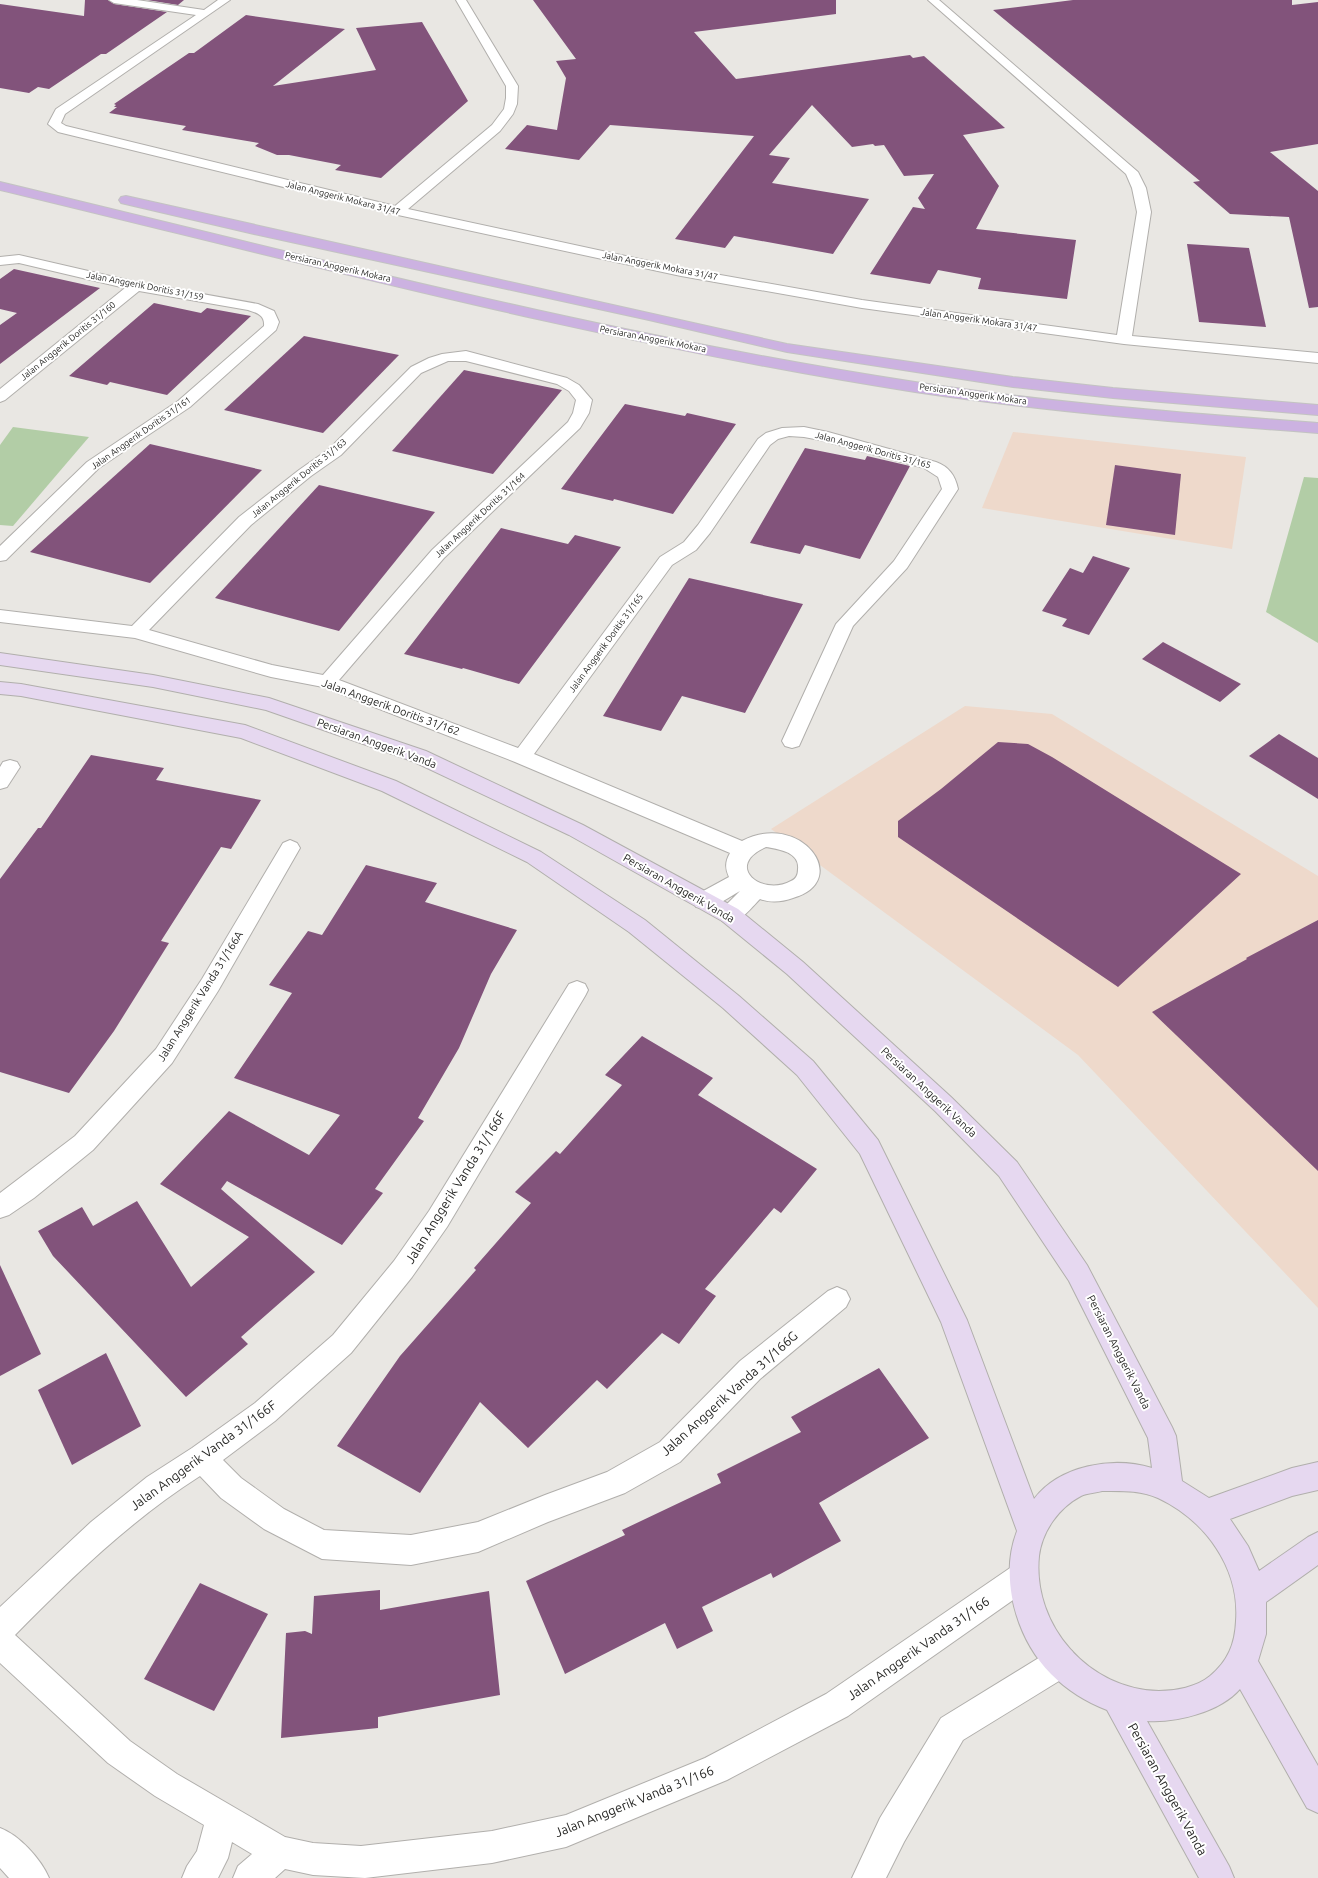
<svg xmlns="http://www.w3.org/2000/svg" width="1318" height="1878" viewBox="0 0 1318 1878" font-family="Ubuntu,sans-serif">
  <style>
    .commercial { fill: #eed9cb }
    .green { fill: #b2cda6 }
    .building { fill: #82537b }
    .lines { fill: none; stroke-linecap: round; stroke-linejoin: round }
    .street-casing { stroke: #b1afac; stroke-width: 2 }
    .secondary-casing { stroke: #b1afac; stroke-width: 2 }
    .primary-casing { stroke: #c3c3c2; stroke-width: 2 }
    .street { fill: #fff; fill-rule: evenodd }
    .secondary { fill: #e6d8f0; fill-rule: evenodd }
    .primary { fill: #ccb2e1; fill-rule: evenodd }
    .labels { text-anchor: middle; stroke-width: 4; stroke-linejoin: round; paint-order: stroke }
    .far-street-label { font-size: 9px; fill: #272725; stroke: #fff }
    .street-label { font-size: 11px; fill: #272725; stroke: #fff }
    .near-street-label { font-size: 13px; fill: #272725; stroke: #fff }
  </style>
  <rect width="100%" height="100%" fill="#e9e7e3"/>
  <g class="commercial">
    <path d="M 1013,432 L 1246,457 L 1232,549 L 982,508 Z"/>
    <path d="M 965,706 L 1052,714 L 1318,876 L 1318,1308 L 1078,1055 L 771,829 Z"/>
  </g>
  <g class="green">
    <path d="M 13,427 L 89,437 L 13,526 L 0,525 L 0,445 Z"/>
    <path d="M 1304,477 L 1318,478 L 1318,643 L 1266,612 Z"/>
  </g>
  <g class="building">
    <path d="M 85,0 L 108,0 L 114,4 L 167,12 L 106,54 L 101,54 L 49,89 L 38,87 L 29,93 L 0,88 L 0,4 L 84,16 Z"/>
    <path d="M 147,0 L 184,0 L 178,5 Z"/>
    <path d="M 533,0 L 836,0 L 836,14 L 694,32 L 736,79 L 910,55 L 913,58 L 924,56 L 1005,128 L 963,135 L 999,186 L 976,229 L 1076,240 L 1067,299 L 978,289 L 981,278 L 938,270 L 930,284 L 870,274 L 913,207 L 925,209 L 918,198 L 934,174 L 904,176 L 884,145 L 875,146 L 873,144 L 852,147 L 812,105 L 769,155 L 790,158 L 772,183 L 869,199 L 833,254 L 734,236 L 725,248 L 675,239 L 754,136 L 610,125 L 579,160 L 505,149 L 527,125 L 557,130 L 566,78 L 556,61 L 576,59 Z"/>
    <path d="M 1073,0 L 1292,0 L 1292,5 L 1318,2 L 1318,144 L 1270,152 L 1318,191 L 1318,307 L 1309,308 L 1289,217 L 1230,214 L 1193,182 L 1200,181 L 993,10 Z"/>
    <path d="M 246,15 L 345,29 L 273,86 L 376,70 L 356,28 L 422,22 L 468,101 L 381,178 L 335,170 L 341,165 L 289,155 L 277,155 L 255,146 L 259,143 L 182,130 L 186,126 L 109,113 L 117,107 L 114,107 L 116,105 L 114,104 L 189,53 L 194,53 Z"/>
    <path d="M 1187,244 L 1249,248 L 1266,327 L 1199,322 Z"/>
    <path d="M 14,269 L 100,288 L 0,364 L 0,325 L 17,313 L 0,309 L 0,279 Z"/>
    <path d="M 154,303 L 201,313 L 207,308 L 251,316 L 167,395 L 110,382 L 107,385 L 69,376 Z"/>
    <path d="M 304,336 L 399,355 L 323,433 L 224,410 Z"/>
    <path d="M 464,370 L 562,390 L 493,474 L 392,451 Z"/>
    <path d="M 625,404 L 685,416 L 687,413 L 736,424 L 673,514 L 614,499 L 613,501 L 561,489 Z"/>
    <path d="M 150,444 L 262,470 L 150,583 L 30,552 Z"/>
    <path d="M 805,448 L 865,460 L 867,456 L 910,466 L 860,559 L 805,545 L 800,554 L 750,543 Z"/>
    <path d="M 1115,465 L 1181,474 L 1175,535 L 1106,525 Z"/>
    <path d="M 319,485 L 435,512 L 339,631 L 215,598 Z"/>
    <path d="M 501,528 L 568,544 L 575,535 L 621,547 L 519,684 L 463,668 L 462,669 L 404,654 Z"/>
    <path d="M 1093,556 L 1130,568 L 1089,635 L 1062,626 L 1067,619 L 1042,611 L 1070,568 L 1083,573 Z"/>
    <path d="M 689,578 L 803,604 L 745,713 L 682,696 L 661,731 L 603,716 Z"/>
    <path d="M 1163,642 L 1241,684 L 1220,702 L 1142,659 Z"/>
    <path d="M 1279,734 L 1318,758 L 1318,799 L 1249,756 Z"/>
    <path d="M 998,742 L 1028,744 L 1052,757 L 1241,874 L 1118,987 L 898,837 L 898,821 L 941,789 Z"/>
    <path d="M 91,755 L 164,768 L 156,780 L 261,800 L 231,849 L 221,847 L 161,941 L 169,943 L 114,1031 L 69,1093 L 0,1072 L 0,879 L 38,828 L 41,828 Z"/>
    <path d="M 366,865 L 437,883 L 425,902 L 517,930 L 491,974 L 459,1048 L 418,1118 L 424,1121 L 375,1189 L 383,1193 L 342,1245 L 227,1181 L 221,1189 L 315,1272 L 241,1337 L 248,1344 L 186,1397 L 53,1256 L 38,1231 L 82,1207 L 93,1226 L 137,1201 L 191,1287 L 249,1237 L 160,1184 L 229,1111 L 309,1155 L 340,1115 L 234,1078 L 292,993 L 269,985 L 308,931 L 322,935 Z"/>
    <path d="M 1318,920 L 1318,1171 L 1152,1012 L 1247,959 L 1246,958 Z"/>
    <path d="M 642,1036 L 713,1078 L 698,1095 L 817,1169 L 781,1213 L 774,1208 L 705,1289 L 716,1296 L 679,1344 L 662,1333 L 607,1389 L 597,1380 L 528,1448 L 480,1402 L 420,1493 L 337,1446 L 400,1356 L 476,1270 L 474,1268 L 531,1203 L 515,1192 L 556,1151 L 560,1154 L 622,1085 L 605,1075 Z"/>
    <path d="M 0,1265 L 41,1354 L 0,1376 Z"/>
    <path d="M 106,1353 L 141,1426 L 72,1465 L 38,1390 Z"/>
    <path d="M 879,1368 L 929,1438 L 819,1503 L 841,1541 L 773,1578 L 771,1573 L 702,1607 L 713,1631 L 677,1649 L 665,1623 L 565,1674 L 526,1581 L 625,1535 L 622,1530 L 721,1483 L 717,1474 L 801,1432 L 791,1417 Z"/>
    <path d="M 200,1583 L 268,1614 L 214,1711 L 144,1679 Z"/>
    <path d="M 380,1590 L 380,1610 L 489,1591 L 500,1695 L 378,1717 L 378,1728 L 281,1738 L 286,1633 L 305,1631 L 312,1634 L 314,1596 Z"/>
  </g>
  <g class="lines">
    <defs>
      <g id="street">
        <path d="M 109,0 L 137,0 L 204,10 L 218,0 L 230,0 L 65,114 L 61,123 L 66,126 L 395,206 L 492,125 L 504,109 L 506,98 L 506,86 L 456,0 L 466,0 L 518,86 L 517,104 L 513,114 L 500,131 L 408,209 L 681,268 L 862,300 L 1117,335 L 1137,212 L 1132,188 L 1126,174 L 928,0 L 939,0 L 1138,172 L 1146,188 L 1151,212 L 1132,336 L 1318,353 L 1318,363 L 1124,344 L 862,308 L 681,276 L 398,215 L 58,132 L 48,124 L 56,109 L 196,15 L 114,3 Z"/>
        <path d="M 19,255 L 136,282 L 258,304 L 274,311 L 279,322 L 276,330 L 190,407 L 99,468 L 6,560 L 0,561 L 0,546 L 87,462 L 178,401 L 264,326 C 265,315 257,313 248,310 L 139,291 L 5,400 L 0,402 L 0,389 L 125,288 L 19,263 L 0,265 L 0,257 Z"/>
        <path d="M 466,351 L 567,378 L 579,385 L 592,400 L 589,413 L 580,428 L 444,558 L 339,680 L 518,748 L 660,557 L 684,542 L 698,525 L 758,439 L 766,433 L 782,428 L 804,427 L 828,432 L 936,462 C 949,467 955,475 958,489 L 907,568 L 853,626 L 799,746 L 792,748 L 785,746 L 782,741 L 836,624 L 894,561 L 942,489 L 938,477 L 924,468 L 820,440 L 804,437 L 789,436 L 778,439 L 770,445 L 710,533 L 696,550 L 672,565 L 534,754 L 742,841 C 801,810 853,881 793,898 C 782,902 771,903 760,899 C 749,910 739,926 722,921 L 719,915 L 722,909 L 740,891 C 727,898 712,911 696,907 L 693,901 L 696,895 L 729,877 C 725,868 725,862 730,853 L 515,762 L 323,687 L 271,677 L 135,638 L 0,622 L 0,610 L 132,626 L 239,517 L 299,470 L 329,449 L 411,367 L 429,358 L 442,354 ZM 448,361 L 466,361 L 557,384 L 569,391 L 576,400 L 573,413 L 568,422 L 432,550 L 323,675 L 272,665 L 149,630 L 251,525 L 311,476 L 341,455 L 421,373 ZM 766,847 C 778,849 800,852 798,869 C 798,875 796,879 791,881 C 762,897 723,866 766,847 Z"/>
        <path d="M 10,760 L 17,762 L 20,767 L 7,787 L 0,789 L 0,767 L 3,762 Z"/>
        <path d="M 290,840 L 297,843 L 300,848 L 218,991 L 172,1063 L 93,1150 L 34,1198 L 9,1215 L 0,1218 L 0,1193 L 75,1136 L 156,1049 L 202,979 L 283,843 Z"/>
        <path d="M 577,981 L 585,984 L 588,990 L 585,996 L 447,1227 L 412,1277 L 351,1353 L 275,1421 L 223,1460 L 241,1478 L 284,1509 L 324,1530 L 411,1535 L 478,1522 L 545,1495 L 607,1472 L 660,1442 L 740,1361 L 828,1291 L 837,1287 L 846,1291 L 850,1299 L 846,1307 L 760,1379 L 680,1462 L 625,1493 L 548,1522 L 478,1552 L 411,1565 L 322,1559 L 264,1529 L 221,1498 L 200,1476 C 131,1520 72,1577 15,1635 L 130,1741 L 177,1774 L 285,1837 L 313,1843 L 361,1846 L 492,1831 L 566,1815 L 705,1758 L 826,1694 L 1013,1566 L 1023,1561 L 1033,1566 L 1038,1576 L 1033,1586 L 848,1716 L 727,1780 L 566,1847 L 492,1863 L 365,1878 L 313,1875 L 285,1869 L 275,1878 L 233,1878 L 238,1866 L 252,1854 L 232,1842 L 228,1858 L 218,1878 L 182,1878 L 187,1866 L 197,1851 L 204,1825 L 155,1796 L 108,1763 L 0,1663 L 0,1607 L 91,1522 L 147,1477 L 192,1448 L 255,1403 L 333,1335 L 394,1261 L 429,1211 L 569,984 Z"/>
        <path d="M 1061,1647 L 1072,1651 L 1076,1662 L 1072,1673 L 963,1740 L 904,1842 L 886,1878 L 852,1878 L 880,1818 L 941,1718 L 1050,1651 Z"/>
        <path d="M 0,1828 C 19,1835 41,1859 49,1878 L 9,1878 L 0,1868 Z"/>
      </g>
      <path id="secondary" d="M 0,653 L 153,675 L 269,698 L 426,751 L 583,825 L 738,909 L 803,962 L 951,1097 L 1017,1162 L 1087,1265 L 1172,1427 L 1176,1436 L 1182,1481 L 1209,1498 L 1292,1468 L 1318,1462 L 1318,1490 L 1292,1496 L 1230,1519 L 1248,1546 L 1259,1571 L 1308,1537 L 1318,1532 L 1318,1565 L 1266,1602 L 1266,1634 L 1258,1661 L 1318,1766 L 1318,1813 L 1307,1808 L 1240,1689 C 1220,1712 1176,1723 1147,1721 L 1229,1866 L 1234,1878 L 1199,1878 L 1107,1710 C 1086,1702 1067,1690 1051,1674 C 1016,1638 999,1578 1017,1531 L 941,1322 L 860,1154 L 797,1075 L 723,1008 L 629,932 L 527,862 L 382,791 L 241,738 L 21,696 L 0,694 L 0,682 L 21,684 L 245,725 L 396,781 L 541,852 L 645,920 L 739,996 L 813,1061 L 878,1140 L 967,1320 L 1034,1499 C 1060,1465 1113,1456 1152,1468 L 1148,1438 L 1069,1281 L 999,1176 L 935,1111 L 787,974 L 722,921 L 569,835 L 412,761 L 266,710 L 153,687 L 0,665 ZM 1102,1491 C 1121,1491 1140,1490 1158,1498 C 1205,1520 1240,1568 1236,1621 C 1235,1644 1228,1661 1210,1676 C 1197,1687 1175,1691 1159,1691 C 1090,1690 1032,1626 1039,1556 C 1042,1532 1058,1508 1081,1496 C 1087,1493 1095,1493 1102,1491 Z"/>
      <g id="primary">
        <path d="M 0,182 C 304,255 606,335 915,382 C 1049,403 1184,413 1318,423 L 1318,433 C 1184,423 1049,412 915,392 C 606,344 304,263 0,190 Z"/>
        <path d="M 126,196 L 787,344 L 1013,377 L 1113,388 L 1318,405 L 1318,415 L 1113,398 L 1013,387 L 787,352 L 649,320 L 254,234 L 121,203 L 119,200 L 121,197 Z"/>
      </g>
    </defs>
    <use href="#street" class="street-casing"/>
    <use href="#secondary" class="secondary-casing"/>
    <use href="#primary" class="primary-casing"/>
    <use href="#street" class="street"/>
    <use href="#secondary" class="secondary"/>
    <use href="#primary" class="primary"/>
  </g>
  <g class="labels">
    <g class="far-street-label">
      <text transform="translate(343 198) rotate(14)" y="3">Jalan Anggerik Mokara 31/47</text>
      <text transform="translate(660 266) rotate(11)" y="3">Jalan Anggerik Mokara 31/47</text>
      <text transform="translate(338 267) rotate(13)" y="3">Persiaran Anggerik Mokara</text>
      <text transform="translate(145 286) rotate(11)" y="3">Jalan Anggerik Doritis 31/159</text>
      <text transform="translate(979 320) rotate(8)" y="3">Jalan Anggerik Mokara 31/47</text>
      <text transform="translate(653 339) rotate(11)" y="3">Persiaran Anggerik Mokara</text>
      <text transform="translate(68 341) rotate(-39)" y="3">Jalan Anggerik Doritis 31/160</text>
      <text transform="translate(973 394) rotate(8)" y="3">Persiaran Anggerik Mokara</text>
      <text transform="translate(141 433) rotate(-35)" y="3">Jalan Anggerik Doritis 31/161</text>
      <text transform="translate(873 450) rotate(15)" y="3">Jalan Anggerik Doritis 31/165</text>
      <text transform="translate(299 478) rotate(-39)" y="3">Jalan Anggerik Doritis 31/163</text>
      <text transform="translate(480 515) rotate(-43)" y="3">Jalan Anggerik Doritis 31/164</text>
      <text transform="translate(606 643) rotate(-54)" y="3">Jalan Anggerik Doritis 31/165</text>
    </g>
    <g class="street-label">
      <text transform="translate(391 707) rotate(20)" y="4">Jalan Anggerik Doritis 31/162</text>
      <text transform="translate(377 743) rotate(20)" y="4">Persiaran Anggerik Vanda</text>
      <text transform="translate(679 888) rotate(30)" y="4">Persiaran Anggerik Vanda</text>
      <text transform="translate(200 996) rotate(-58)" y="4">Jalan Anggerik Vanda 31/166A</text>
      <text transform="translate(929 1092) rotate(43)" y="4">Persiaran Anggerik Vanda</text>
      <text transform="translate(1119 1352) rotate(63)" y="4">Persiaran Anggerik Vanda</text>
    </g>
    <g class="near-street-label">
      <text transform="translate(455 1187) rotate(-58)" y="5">Jalan Anggerik Vanda 31/166F</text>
      <text transform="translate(729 1393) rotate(-42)" y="5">Jalan Anggerik Vanda 31/166G</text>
      <text transform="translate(203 1455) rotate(-36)" y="5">Jalan Anggerik Vanda 31/166F</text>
      <text transform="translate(918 1648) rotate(-35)" y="5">Jalan Anggerik Vanda 31/166</text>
      <text transform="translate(1168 1789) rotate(61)" y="5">Persiaran Anggerik Vanda</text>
      <text transform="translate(634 1801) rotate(-22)" y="5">Jalan Anggerik Vanda 31/166</text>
    </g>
  </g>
</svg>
